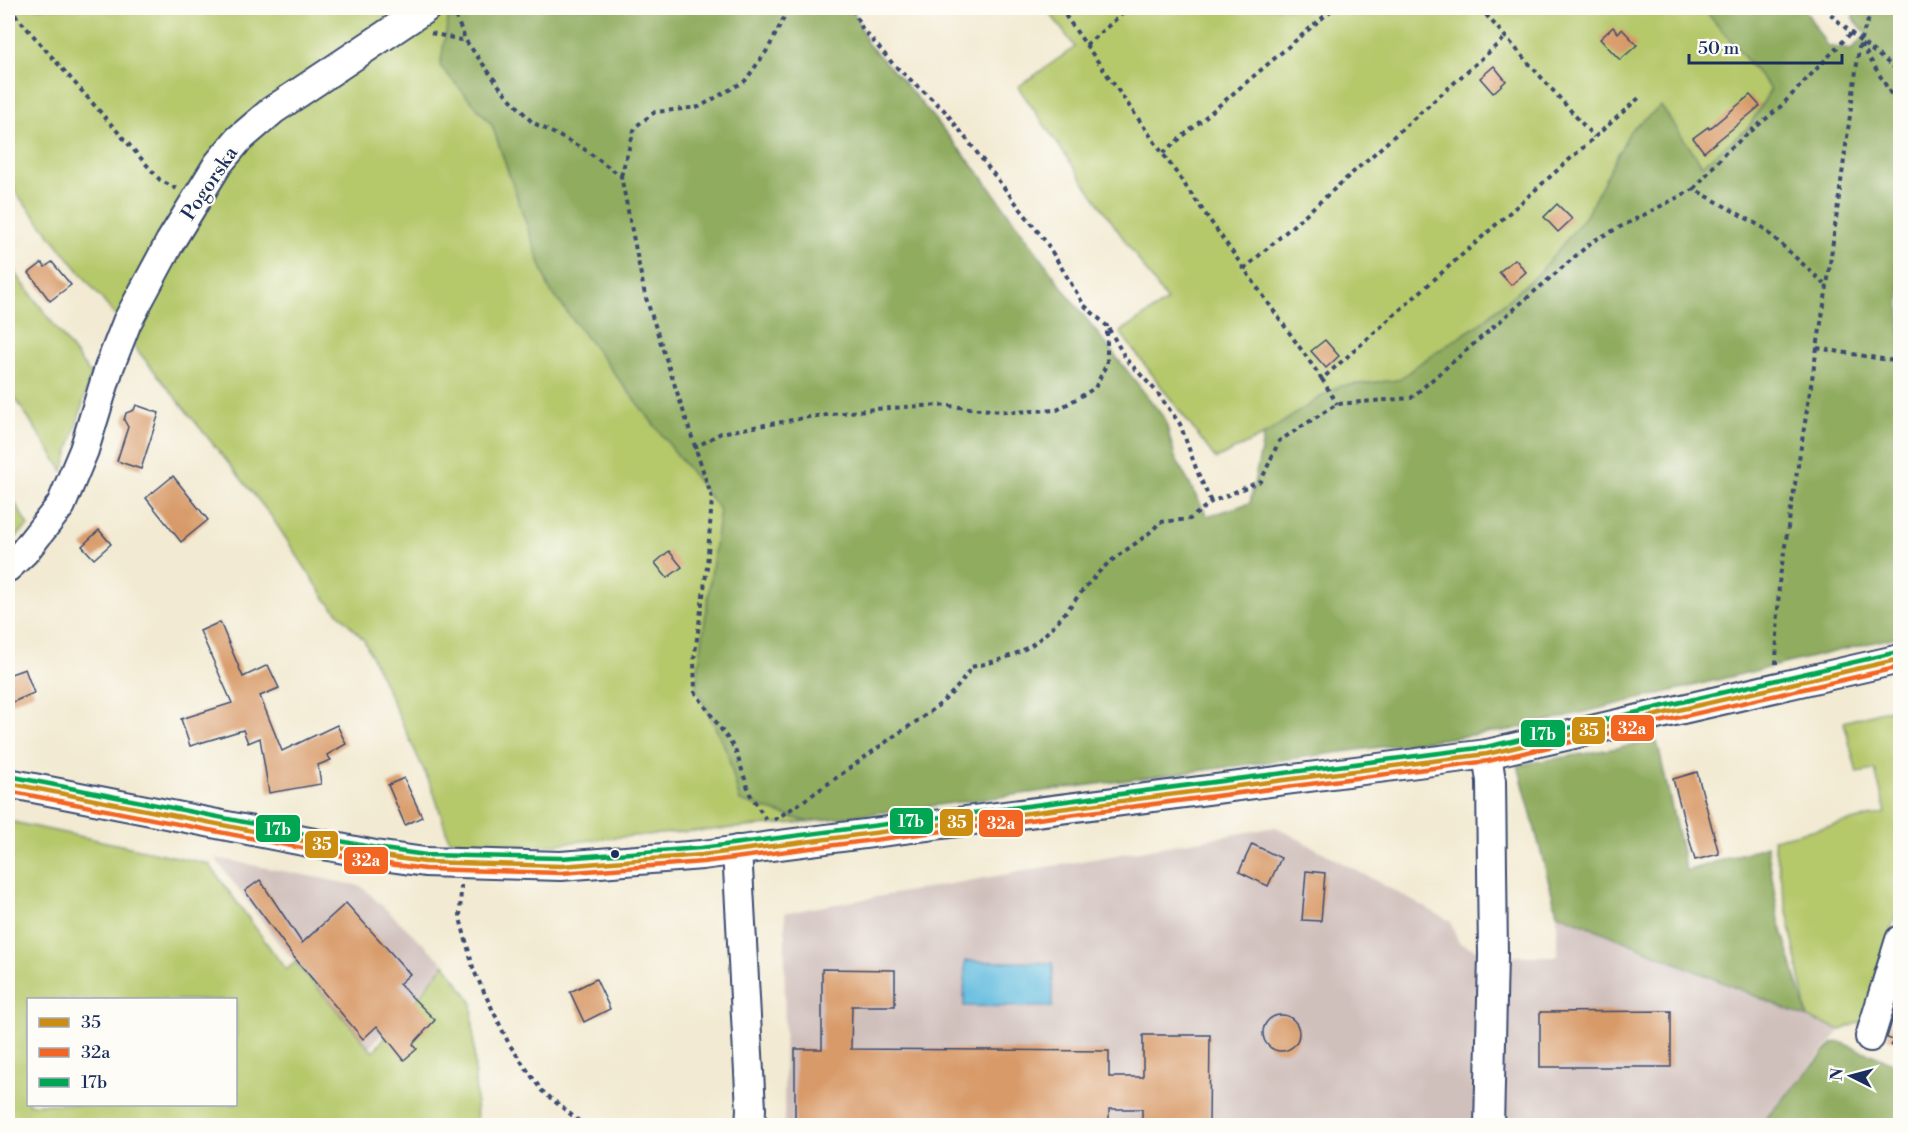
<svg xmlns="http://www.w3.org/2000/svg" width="1908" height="1133" viewBox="0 0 1908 1133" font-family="'Libre Bodoni',serif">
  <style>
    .industrial { fill: #d0c0bc }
    .green { fill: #b5c86b; stroke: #687c64; stroke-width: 1.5; fill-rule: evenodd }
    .forest { fill: #90ac5f; stroke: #566e5e; stroke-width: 1.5 }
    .water { fill: #61bbdf; stroke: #3e759e; stroke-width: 1.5 }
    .building { fill: #d89a67 }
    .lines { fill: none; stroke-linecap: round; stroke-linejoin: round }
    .minor-casing { stroke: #3b4b6f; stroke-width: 32 }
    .path { stroke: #3b4b6f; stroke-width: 4; stroke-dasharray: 4.5 4.5; stroke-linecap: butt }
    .minor { stroke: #fff; stroke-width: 28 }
    .bus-1-casing { stroke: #fdfcf7; stroke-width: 9 }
    .bus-2-casing { stroke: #fdfcf7; stroke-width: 9 }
    .bus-3-casing { stroke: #fdfcf7; stroke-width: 9 }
    .bus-1 { stroke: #cb8e13; stroke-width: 4.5 }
    .bus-2 { stroke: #f26522; stroke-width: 4.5 }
    .bus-3 { stroke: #00a651; stroke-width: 4.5 }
    .bus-dot { fill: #1b2f5e; stroke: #fdfcf7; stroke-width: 2 }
    .labels { text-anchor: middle; stroke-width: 4.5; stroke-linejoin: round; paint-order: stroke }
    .street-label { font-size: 20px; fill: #1b2f5e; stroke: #fdfcf7 }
    .line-badge { stroke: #fdfcf7; stroke-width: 2 }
    .badge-label { font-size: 16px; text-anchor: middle; font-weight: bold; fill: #fff }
  </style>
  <rect width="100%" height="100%" fill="#fdfcf7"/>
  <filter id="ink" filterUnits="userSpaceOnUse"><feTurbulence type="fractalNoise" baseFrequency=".0167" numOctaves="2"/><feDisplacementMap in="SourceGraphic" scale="12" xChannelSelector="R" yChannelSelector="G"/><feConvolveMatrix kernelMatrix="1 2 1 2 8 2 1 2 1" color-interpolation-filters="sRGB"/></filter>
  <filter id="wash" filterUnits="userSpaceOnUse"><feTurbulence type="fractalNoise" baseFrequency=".008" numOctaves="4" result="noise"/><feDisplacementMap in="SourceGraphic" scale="24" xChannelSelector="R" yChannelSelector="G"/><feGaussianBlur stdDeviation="1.35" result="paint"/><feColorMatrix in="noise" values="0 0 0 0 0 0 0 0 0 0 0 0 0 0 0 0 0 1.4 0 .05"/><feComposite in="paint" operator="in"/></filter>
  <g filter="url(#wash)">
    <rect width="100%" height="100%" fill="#f2ead2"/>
    <g class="industrial">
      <path d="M 1276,827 L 1450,921 L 1459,943 L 1493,956 L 1557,956 L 1557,913 L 1841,1030 L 1760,1125 L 784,1126 L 785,913 Z"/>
      <path d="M 215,858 L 361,886 L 445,964 L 369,1048 L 280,945 Z"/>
    </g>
    <g class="green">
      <path d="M 8,8 L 450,8 L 441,66 L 492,125 L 549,289 L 720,510 L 696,687 L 727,752 L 740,801 L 808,822 L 609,838 L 530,847 L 449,840 L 433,790 L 364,640 L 327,601 L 271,516 L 134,346 L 117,318 L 8,183 Z"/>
      <path d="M 1046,8 L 1703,8 L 1771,89 L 1749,127 L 1702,165 L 1660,107 L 1630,131 L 1586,216 L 1540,272 L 1481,323 L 1420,363 L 1399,380 L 1340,386 L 1330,391 L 1264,435 L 1216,459 L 1120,332 L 1167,301 L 1018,87 L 1075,47 Z"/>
      <path d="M 8,263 L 91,375 L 63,471 L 8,387 Z"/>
      <path d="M 8,490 L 28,526 L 8,544 Z"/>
      <path d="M 1900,706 L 1900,900 L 1863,1021 L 1841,1030 L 1808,1018 L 1773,839 L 1886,813 L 1875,770 L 1857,773 L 1844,722 Z"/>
      <path d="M 8,821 L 209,864 L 286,970 L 295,962 L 373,1052 L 445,964 L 472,1002 L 477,1125 L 8,1126 ZM 28,1000 L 236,1000 L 236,1104 L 28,1104 Z"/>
    </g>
    <g class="forest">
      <path d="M 450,8 L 852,8 L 868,44 L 903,81 L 983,178 L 1070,298 L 1165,419 L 1175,457 L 1207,516 L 1250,503 L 1264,435 L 1330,391 L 1340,386 L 1399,380 L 1420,363 L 1481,323 L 1540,272 L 1586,216 L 1630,131 L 1661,106 L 1702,165 L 1749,127 L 1771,89 L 1703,8 L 1804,8 L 1827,46 L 1851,50 L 1867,34 L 1852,17 L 1860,8 L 1900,8 L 1900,636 L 1510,730 L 808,822 L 740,801 L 727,752 L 696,687 L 720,510 L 549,289 L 492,125 L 440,66 Z"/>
      <path d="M 1657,741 L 1686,871 L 1767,846 L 1779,920 L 1808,1018 L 1557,913 L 1518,765 Z"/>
      <path d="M 1840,1042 L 1900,1066 L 1900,1125 L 1760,1125 L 1833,1043 Z"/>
    </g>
    <path class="water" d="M 965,961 L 1053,963 L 1052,1007 L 964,1006 Z"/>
    <g id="blocks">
      <g class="building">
        <path d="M 1613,27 L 1618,33 L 1622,29 L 1637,45 L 1620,60 L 1600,39 Z"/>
        <path d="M 1494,66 L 1506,81 L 1493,93 L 1480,78 Z"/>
        <path d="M 1750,95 L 1760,106 L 1704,152 L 1693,138 L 1708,127 L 1709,129 Z"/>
        <path d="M 1557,204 L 1572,219 L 1558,232 L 1544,217 Z"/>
        <path d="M 1515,259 L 1526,272 L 1511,285 L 1499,272 Z"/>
        <path d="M 52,262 L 71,285 L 50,301 L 29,273 L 42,263 L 45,267 Z"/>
        <path d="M 1325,340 L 1339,356 L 1326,368 L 1311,351 Z"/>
        <path d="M 136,405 L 159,413 L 141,469 L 117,461 L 128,427 L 124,420 L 126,413 L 134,410 Z"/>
        <path d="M 173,476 L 208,520 L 181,542 L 146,498 Z"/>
        <path d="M 99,530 L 111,544 L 94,559 L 82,546 Z"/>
        <path d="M 669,551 L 682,567 L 667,578 L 655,563 Z"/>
        <path d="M 220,622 L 243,677 L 268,665 L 279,688 L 260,696 L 282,751 L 337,725 L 346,744 L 327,755 L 331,760 L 318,765 L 321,784 L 269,793 L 260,738 L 248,743 L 243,730 L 190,746 L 181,719 L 232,703 L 200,631 Z"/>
        <path d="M 25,669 L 34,693 L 8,704 L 8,675 Z"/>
        <path d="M 1697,772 L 1719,854 L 1695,860 L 1673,779 Z"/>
        <path d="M 404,778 L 422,817 L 405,825 L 388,785 Z"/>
        <path d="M 1252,844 L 1281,858 L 1268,886 L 1239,872 Z"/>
        <path d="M 1306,871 L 1325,873 L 1321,921 L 1302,920 Z"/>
        <path d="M 260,880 L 302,943 L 346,903 L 410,974 L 399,984 L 435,1020 L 413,1044 L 417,1049 L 404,1060 L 377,1026 L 363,1039 L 293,956 L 245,891 Z"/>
        <path d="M 822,969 L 895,970 L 895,1006 L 852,1006 L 851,1049 L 1109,1051 L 1109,1077 L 1143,1077 L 1143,1035 L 1210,1035 L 1209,1125 L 1142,1125 L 1142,1109 L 1109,1109 L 1109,1125 L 795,1125 L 795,1049 L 822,1049 Z"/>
        <path d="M 596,979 L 610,1009 L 584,1022 L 570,992 Z"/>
        <path d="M 1900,994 L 1900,1042 L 1887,1038 Z"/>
        <path d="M 1671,1011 L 1671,1067 L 1540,1067 L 1540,1012 Z"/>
        <circle cx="1281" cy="1033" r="18"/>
      </g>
    </g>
  </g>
  <g filter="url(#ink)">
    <use href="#blocks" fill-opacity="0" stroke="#3b4b6f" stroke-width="1.5"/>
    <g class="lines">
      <defs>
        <g id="minor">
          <path d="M 8,567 L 24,552 L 61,505 L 84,450 L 109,368 L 127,322 L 170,242 L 218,164 L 238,140 L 273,110 L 426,8"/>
          <path d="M 1487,754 L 1491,781 L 1493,956 L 1489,1126"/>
          <path d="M 8,783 L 375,855 L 425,862 L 561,866 L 702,855 L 1487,754 L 1900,659"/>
          <path d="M 737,850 L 751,1109 L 750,1126"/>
          <path d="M 1870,1037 L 1900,940"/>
        </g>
      </defs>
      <use href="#minor" class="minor-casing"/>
      <g class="path">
        <path d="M 9,8 L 160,180 L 177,189"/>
        <path d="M 452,8 L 466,41 L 502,90 L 532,122 L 584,149 L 621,176 L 645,295 L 712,498 L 707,567 L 694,660 L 695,692 L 735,749 L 750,794 L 768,823"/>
        <path d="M 1060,8 L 1322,379 L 1640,97"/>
        <path d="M 1480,8 L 1594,137"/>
        <path d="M 1824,8 L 1860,41 L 1900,72"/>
        <path d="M 431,33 L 465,41"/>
        <path d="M 1861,44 L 1900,109"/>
        <path d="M 1086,45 L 1129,8"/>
        <path d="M 1163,153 L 1334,8"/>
        <path d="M 621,176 L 635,127 L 655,112 L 699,107 L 745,81 L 768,49 L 789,8"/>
        <path d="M 1694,189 L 1726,152 L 1779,108 L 1851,33"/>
        <path d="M 1244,269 L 1506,37"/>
        <path d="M 1109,329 L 1126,359 L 1156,391 L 1180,424 L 1197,471 L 1211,502"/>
        <path d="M 1817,348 L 1900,362"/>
        <path d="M 1892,359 L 1900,355"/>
        <path d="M 1322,379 L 1337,404"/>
        <path d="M 694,448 L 721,433 L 809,417 L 874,409 L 938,405 L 1011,412 L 1057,410 L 1095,388 L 1107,363 L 1107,326 L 1084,305 L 1046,242 L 944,110 L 893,64 L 862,28 L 852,8"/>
        <path d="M 1776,664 L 1779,583 L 1827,286 L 1860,41 L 1873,8"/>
        <path d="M 774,820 C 811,797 847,770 883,744 C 916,720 950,705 971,667 C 996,662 1023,654 1042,637 C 1065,617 1081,589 1103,568 C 1121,551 1144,541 1160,522 L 1190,519 L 1211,502 L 1261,481 L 1279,441 L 1337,404 L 1411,398 L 1593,241 L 1694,189 L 1762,227 L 1827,286"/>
        <path d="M 461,885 L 460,918 L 474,971 L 509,1044 L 542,1091 L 585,1126"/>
        <path d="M 1891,1044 L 1900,1048"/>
      </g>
      <use href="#minor" class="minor"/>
      <defs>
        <path id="bus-1" d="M 8,783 L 375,855 L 425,862 L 561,866 L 702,855 L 1487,754 L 1900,659"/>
        <path id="bus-2" d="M 8,791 L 374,862 L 425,869 L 561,873 L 703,862 L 1488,761 L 1900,667"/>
        <path id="bus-3" d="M 9,776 L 376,848 L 426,855 L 561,858 L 701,848 L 1486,747 L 1898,652"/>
      </defs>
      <use href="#bus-1" class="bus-1-casing"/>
      <use href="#bus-2" class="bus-2-casing"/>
      <use href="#bus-3" class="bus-3-casing"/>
      <use href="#bus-1" class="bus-1"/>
      <use href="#bus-2" class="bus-2"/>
      <use href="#bus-3" class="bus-3"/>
    </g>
  </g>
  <circle class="bus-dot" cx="615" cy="854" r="5"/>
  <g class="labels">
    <g class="street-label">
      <text transform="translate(209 183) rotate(-56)" y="7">Pogorska</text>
    </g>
  </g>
  <g class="line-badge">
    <rect x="1610" y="714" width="45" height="28" rx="6" fill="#f26522"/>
    <rect x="1571" y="716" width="35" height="29" rx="6" fill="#cb8e13"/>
    <rect x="1520" y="719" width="46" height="29" rx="6" fill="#00a651"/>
    <rect x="889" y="807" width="45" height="28" rx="6" fill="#00a651"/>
    <rect x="939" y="808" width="35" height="29" rx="6" fill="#cb8e13"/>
    <rect x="978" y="809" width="46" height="29" rx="6" fill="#f26522"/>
    <rect x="255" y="814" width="46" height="29" rx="6" fill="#00a651"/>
    <rect x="304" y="830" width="35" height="29" rx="6" fill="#cb8e13"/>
    <rect x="343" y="846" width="46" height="29" rx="6" fill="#f26522"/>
  </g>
  <g class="badge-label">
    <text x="1632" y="734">32a</text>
    <text x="1589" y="736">35</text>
    <text x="1543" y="740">17b</text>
    <text x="911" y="827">17b</text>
    <text x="957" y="828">35</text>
    <text x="1001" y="829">32a</text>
    <text x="278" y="835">17b</text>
    <text x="322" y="850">35</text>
    <text x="366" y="866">32a</text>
  </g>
  <rect width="1908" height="1133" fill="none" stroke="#fdfcf7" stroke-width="30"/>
  <rect x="27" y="998" width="210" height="108" fill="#fdfcf7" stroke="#a3aaba" stroke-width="1.5"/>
  <rect x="39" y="1018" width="30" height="9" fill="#cb8e13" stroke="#a3aaba" stroke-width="1.5"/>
  <text x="81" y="1028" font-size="18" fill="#1b2f5e">35</text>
  <rect x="39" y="1048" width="30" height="9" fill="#f26522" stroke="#a3aaba" stroke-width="1.5"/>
  <text x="81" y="1058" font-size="18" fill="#1b2f5e">32a</text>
  <rect x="39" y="1078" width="30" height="9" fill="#00a651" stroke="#a3aaba" stroke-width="1.5"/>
  <text x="81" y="1088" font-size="18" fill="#1b2f5e">17b</text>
  <g transform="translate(1851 1076) rotate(276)" stroke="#fdfcf7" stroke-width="4.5" paint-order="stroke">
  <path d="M0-4.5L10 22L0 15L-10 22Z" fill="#1b2f5e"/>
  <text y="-9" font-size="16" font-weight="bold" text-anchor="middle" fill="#1b2f5e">N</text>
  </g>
  <path d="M1689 54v9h153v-9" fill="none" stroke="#1b2f5e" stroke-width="3"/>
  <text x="1698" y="54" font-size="18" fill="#1b2f5e" stroke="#fdfcf7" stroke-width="4.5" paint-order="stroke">50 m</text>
</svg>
